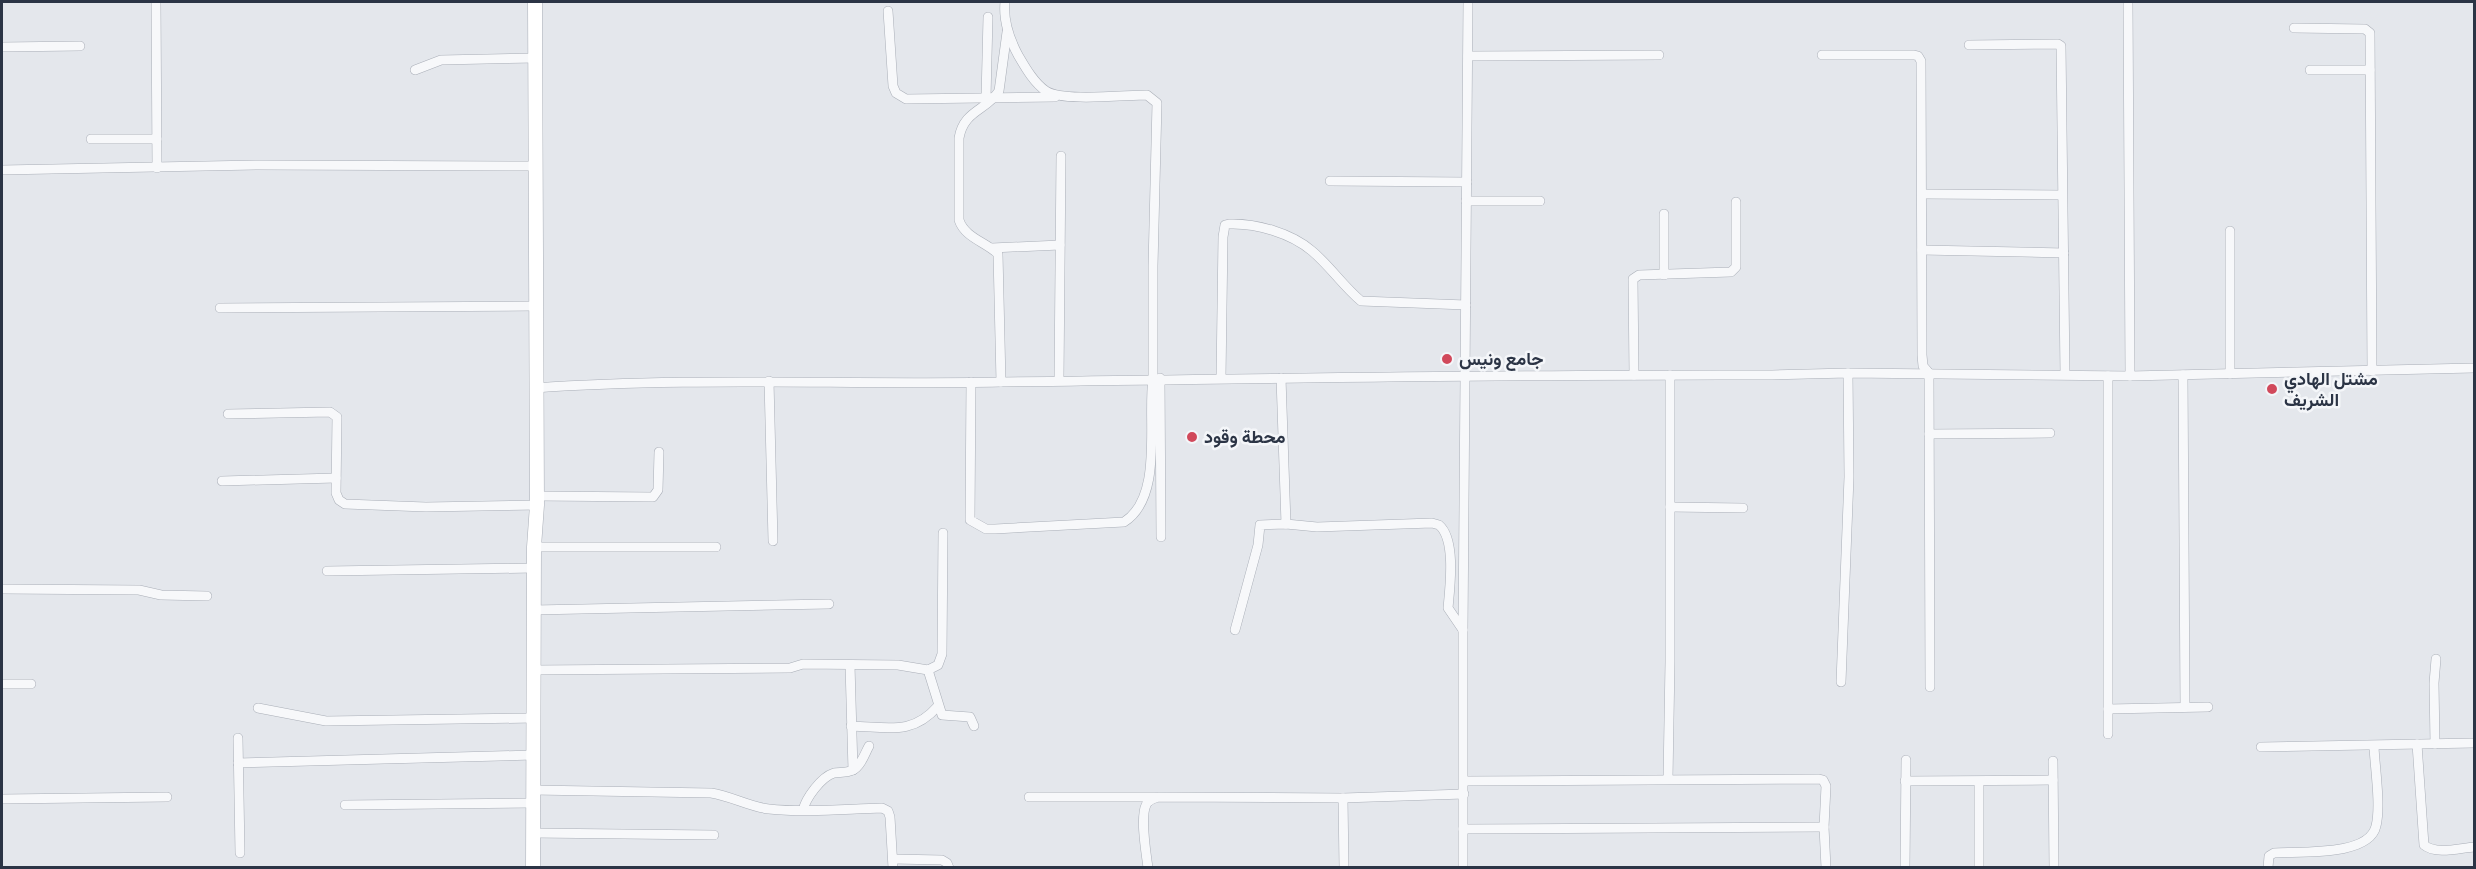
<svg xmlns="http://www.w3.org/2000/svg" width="2476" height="869" viewBox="0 0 2476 869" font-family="Poppins,Vazirmatn,sans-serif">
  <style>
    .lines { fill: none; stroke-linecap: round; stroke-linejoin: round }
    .street-casing { stroke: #a9aeb7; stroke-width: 10 }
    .secondary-casing { stroke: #a9aeb7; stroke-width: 15 }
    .street { stroke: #f7f8fa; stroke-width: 9 }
    .secondary { stroke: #fff; stroke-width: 14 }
    .poi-dot { fill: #d1495b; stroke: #f4f6f9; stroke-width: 2 }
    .labels { text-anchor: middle; stroke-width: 5; stroke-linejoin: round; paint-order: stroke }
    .poi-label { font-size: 18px; font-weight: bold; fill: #2b3445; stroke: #f4f6f9; text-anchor: start }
  </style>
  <rect width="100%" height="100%" fill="#e4e7ec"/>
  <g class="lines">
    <defs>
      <g id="street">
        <path d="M 156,2 L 157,168"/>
        <path d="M 2128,2 L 2130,376"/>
        <path d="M 888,11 L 893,86 L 896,93 L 906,99 L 1055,97"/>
        <path d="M 2294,28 L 2365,29 L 2370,33 L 2372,371"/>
        <path d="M 1969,45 L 2058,44 L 2061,46 L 2065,374"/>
        <path d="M 2,47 L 80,46"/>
        <path d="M 1822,55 L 1914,55 L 1918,56 L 1921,61 L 1922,355 L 1923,366 L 1929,373 L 1930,687"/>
        <path d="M 1468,56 L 1659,55"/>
        <path d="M 415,70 L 441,60 L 535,58"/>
        <path d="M 2310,70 L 2370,70"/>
        <path d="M 986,98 L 988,17"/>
        <path d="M 91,139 L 157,139"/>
        <path d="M 2,170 L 258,165 L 535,166"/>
        <path d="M 1330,181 L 1467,182"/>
        <path d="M 1922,194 L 2062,195"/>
        <path d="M 1466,201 L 1540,201"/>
        <path d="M 2230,231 L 2230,374"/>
        <path d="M 992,248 L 1060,245"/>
        <path d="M 1922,250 L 2064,253"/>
        <path d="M 1664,275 L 1664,214"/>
        <path d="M 220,308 L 535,306"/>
        <path d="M 1634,375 L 1633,279 L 1639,275 L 1731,272 L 1736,267 L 1736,202"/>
        <path d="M 2183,375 L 2185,707"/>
        <path d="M 2108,376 L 2108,734"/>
        <path d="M 1160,378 L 1161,537"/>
        <path d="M 1221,378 L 1223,237 L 1225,225 L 1229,224 C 1256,223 1291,233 1312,251 C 1330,266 1343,286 1361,301 L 1466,305"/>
        <path d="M 1281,378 L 1286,524"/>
        <path d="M 1059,380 L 1061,156"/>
        <path d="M 769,381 L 773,541"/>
        <path d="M 971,382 L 970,520 L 986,529 L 995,529 L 1124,522 C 1164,497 1147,419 1153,378 L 1153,266 L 1157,103 L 1147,95 C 1125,95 1063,102 1046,91 C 1034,83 1025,67 1018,55 C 1009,38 1003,21 1005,2"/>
        <path d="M 1001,382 L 998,254 C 986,242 965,238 959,220 L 959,138 C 964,110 986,111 999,91 L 1007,32"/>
        <path d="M 535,388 C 690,377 846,385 1001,382 C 1258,379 1515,374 1772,375 L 1848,373 L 2130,376 L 2474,368"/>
        <path d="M 228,414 L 330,412 L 337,417 L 336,493 L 339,500 L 345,504 L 426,507 L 537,505"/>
        <path d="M 1929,434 L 2050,433"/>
        <path d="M 222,481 L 336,478"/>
        <path d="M 537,496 L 653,497 L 658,490 L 659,452"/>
        <path d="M 1670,507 L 1743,508"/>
        <path d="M 534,547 L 716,547"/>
        <path d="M 327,571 L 534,568"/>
        <path d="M 2,589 L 139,590 L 161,595 L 207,596"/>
        <path d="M 534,610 L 829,604"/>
        <path d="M 1235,630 L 1258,545 L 1260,525 L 1286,524 L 1317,527 L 1432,523 L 1439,525 C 1456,539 1450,587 1448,608 L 1463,630"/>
        <path d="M 850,665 L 853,770"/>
        <path d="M 534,670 L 790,668 L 803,664 L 898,665 L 928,670 L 938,665 L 942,654 L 943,533"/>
        <path d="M 928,670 L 942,715 L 970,717 L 974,726"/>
        <path d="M 1841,682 L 1849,477 L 1848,373"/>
        <path d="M 2,684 L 31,684"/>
        <path d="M 258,708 L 326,721 L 534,718"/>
        <path d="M 2108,709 L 2208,707"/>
        <path d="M 851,726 C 888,727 912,736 938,706"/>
        <path d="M 238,738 L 240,853"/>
        <path d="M 2417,744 L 2424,845 C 2436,855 2460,848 2474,847"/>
        <path d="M 2435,744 L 2434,683 L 2436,659"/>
        <path d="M 2261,747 L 2474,743"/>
        <path d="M 2053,761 L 2054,868"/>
        <path d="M 238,763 L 533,755"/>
        <path d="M 1668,779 L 1670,662 L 1670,375"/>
        <path d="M 1464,781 L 1819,779 L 1823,780 L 1826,786 L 1824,827 L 1826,868"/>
        <path d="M 1905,781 L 2053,780"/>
        <path d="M 1979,782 L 1979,868"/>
        <path d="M 533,790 L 711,793 C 731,796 750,807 769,809 C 806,813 845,809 882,808 L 888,811 L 890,817 L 893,868"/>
        <path d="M 1029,797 L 1155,797"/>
        <path d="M 1343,798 L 1344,868"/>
        <path d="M 2,799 L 167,797"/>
        <path d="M 345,805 L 533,803"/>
        <path d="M 803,810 C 806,798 821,777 834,773 C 840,772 847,773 853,770 C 861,766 865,753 869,746"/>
        <path d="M 1463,829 L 1824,827"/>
        <path d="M 533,833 L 714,835"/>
        <path d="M 893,859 L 942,860 L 947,863 L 949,868"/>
        <path d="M 1148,868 C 1146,852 1140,818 1146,805 C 1148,800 1153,799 1158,797 L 1343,798 L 1464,794"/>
        <path d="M 1463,868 L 1463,630 L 1468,2"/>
        <path d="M 1905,868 L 1906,760"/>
        <path d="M 2268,868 L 2269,856 L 2274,853 C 2299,851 2369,857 2376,826 C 2381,806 2375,768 2374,747"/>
      </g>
      <path id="secondary" d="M 533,868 L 534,547 L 537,505 L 535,2"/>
    </defs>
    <use href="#street" class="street-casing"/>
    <use href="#secondary" class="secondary-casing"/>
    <use href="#street" class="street"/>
    <use href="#secondary" class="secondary"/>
  </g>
  <g class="poi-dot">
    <circle cx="1447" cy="359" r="6"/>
    <circle cx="2272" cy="389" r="6"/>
    <circle cx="1192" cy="437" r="6"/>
  </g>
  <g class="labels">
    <g class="poi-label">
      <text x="1459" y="365">جامع ونيس</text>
      <text x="2284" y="385">مشتل الهادي<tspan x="2284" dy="21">الشريف</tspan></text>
      <text x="1204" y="443">محطة وقود</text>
    </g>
  </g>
  <rect width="2476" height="869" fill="none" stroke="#2b3445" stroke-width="6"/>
</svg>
